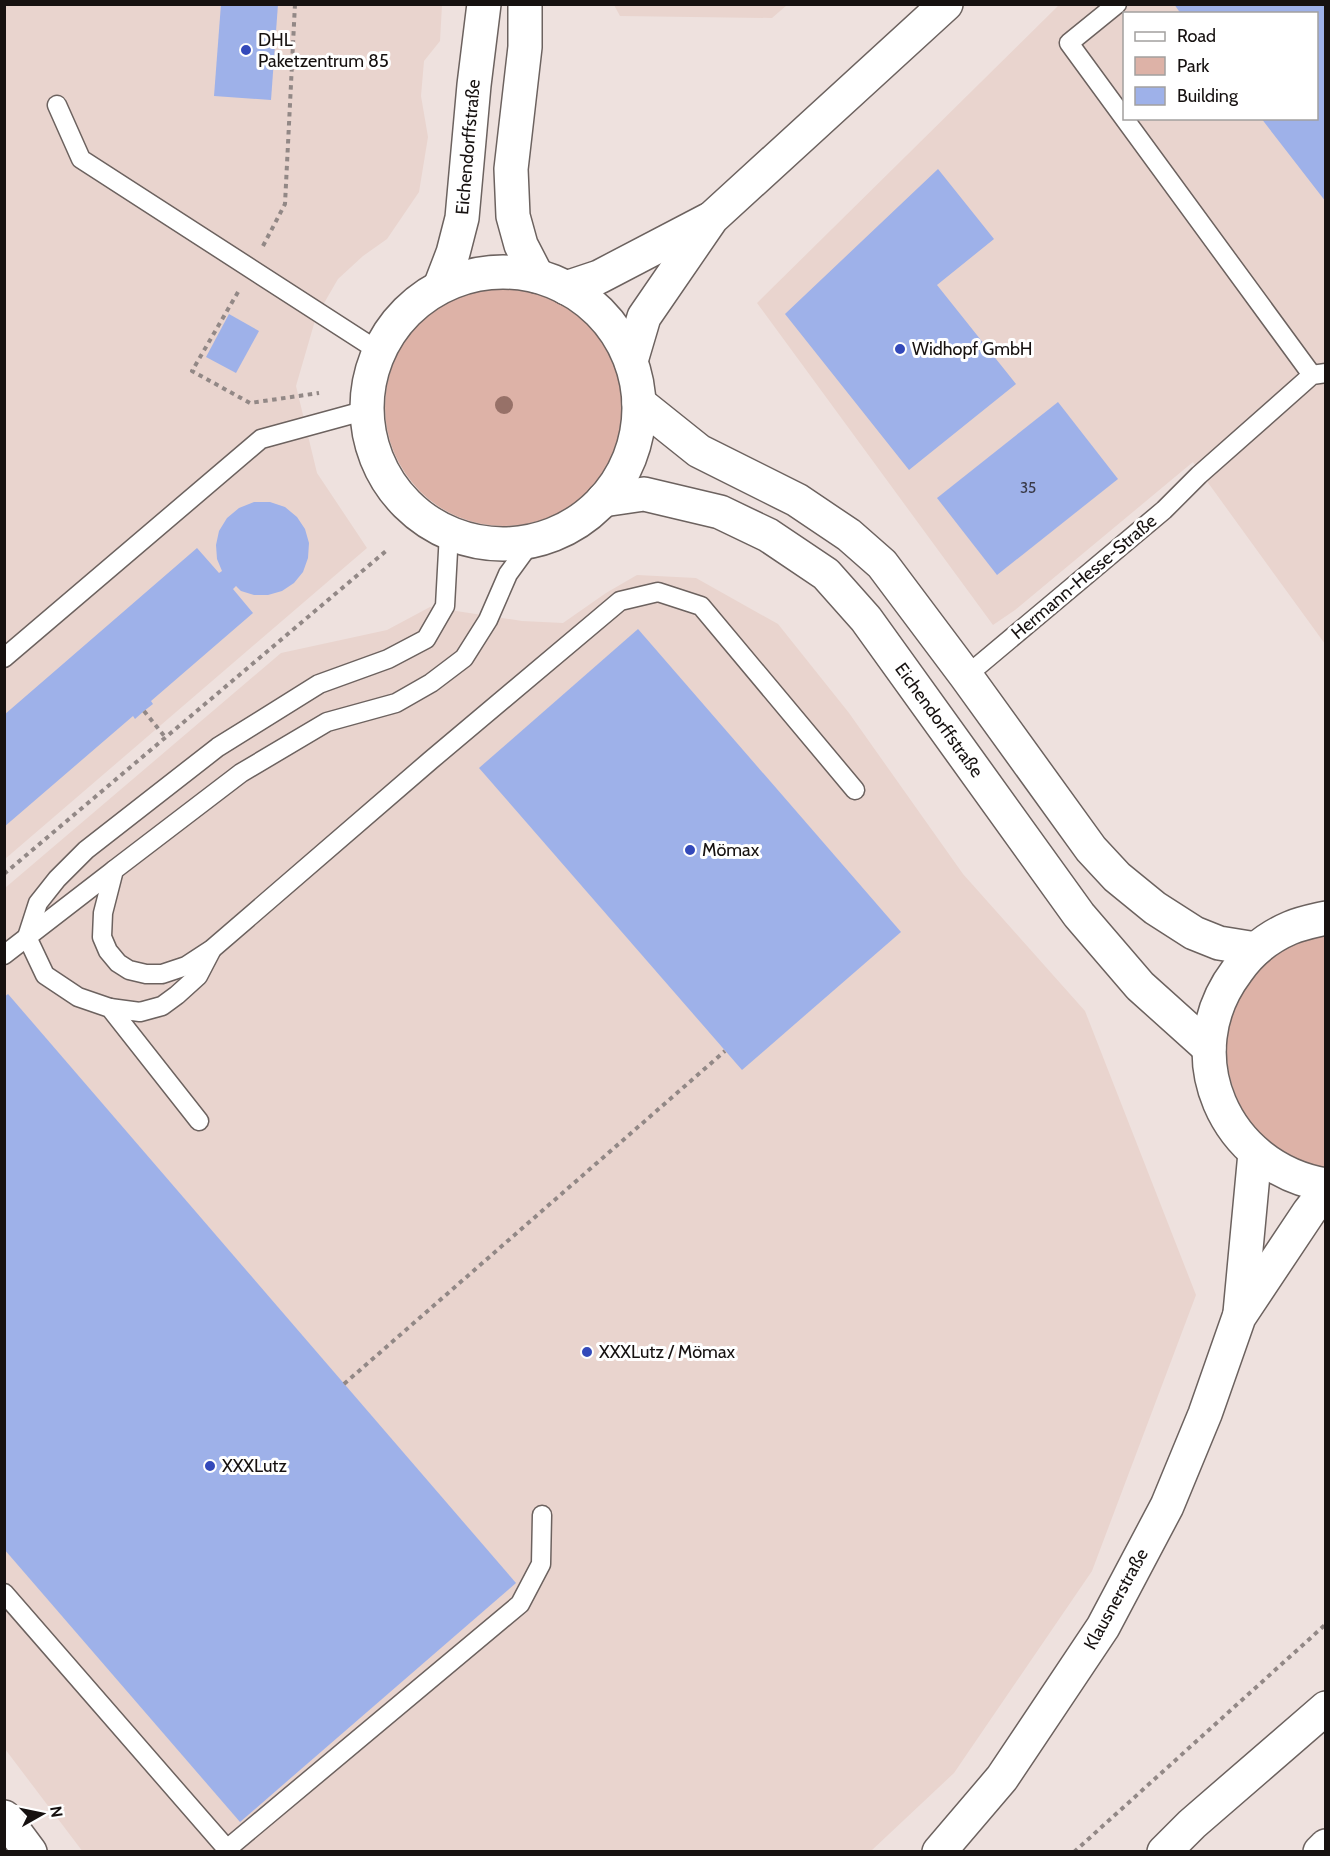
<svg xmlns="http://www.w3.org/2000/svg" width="1330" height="1856" viewBox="0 0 1330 1856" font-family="Cabin,sans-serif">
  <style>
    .built { fill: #e9d4ce; fill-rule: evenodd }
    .green { fill: #ddb2a7 }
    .building { fill: #9eb1e9 }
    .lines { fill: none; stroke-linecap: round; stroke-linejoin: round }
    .service-casing { stroke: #6c625f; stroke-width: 21 }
    .minor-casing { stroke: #6c625f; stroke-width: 36 }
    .tertiary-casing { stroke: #6c625f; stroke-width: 36 }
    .primary-casing { stroke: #6c625f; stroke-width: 36 }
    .motorway-casing { stroke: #6c625f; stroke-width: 36 }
    .path { stroke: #928886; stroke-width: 4; stroke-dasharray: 4.5 4.5; stroke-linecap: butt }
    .service { stroke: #fff; stroke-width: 18 }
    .minor { stroke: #fff; stroke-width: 33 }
    .tertiary { stroke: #fff; stroke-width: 33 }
    .primary { stroke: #fff; stroke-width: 33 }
    .motorway { stroke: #fff; stroke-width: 33 }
    .tree { fill: #977168 }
    .poi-dot { fill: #3349ba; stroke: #fff; stroke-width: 2 }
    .labels { text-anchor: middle; stroke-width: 6; stroke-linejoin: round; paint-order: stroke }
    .number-label { font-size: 15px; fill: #383946 }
    .poi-label { font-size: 18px; fill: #161110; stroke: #fff; text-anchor: start }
    .street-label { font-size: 18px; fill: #161110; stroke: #fff }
  </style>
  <rect width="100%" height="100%" fill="#eee1de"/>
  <g class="built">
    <path d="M 5,5 L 442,5 L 440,41 L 424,61 L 421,96 L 428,137 L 419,192 L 387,239 L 363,256 L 338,279 L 316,317 L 296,386 L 317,473 L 367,548 L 5,859 Z"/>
    <path d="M 614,5 L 787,5 L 772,18 L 620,16 Z"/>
    <path d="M 1059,5 L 1325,5 L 1325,644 L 1193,462 L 1015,610 L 993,625 L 757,303 ZM 1124,14 L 1316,14 L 1316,118 L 1124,118 Z"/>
    <path d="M 637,575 L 696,578 L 778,624 L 849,713 L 963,874 L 1085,1011 L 1196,1295 L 1092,1571 L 954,1773 L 871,1851 L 83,1852 L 5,1749 L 5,888 L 281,653 L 387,630 L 430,607 L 522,621 L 563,623 L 606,593 Z"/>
  </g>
  <g class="green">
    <circle cx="504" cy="407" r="119"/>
    <path d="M 1325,932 L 1325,1169 C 1230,1153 1192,1027 1264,962 C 1282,946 1303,940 1325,932 Z"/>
  </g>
  <g class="building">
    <path d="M 221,4 L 278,4 L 271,100 L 214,96 Z"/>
    <path d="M 1174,4 L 1326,4 L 1326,202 L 1261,118 L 1316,118 L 1316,14 L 1181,14 Z"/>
    <path d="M 938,169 L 994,239 L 937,285 L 1016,384 L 909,470 L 785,314 Z"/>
    <path d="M 229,314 L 259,331 L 236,373 L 206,357 Z"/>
    <path d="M 1058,402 L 1118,479 L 997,575 L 937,498 Z"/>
    <path d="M 254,502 L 270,502 L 285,507 L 297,517 L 305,529 L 309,543 L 308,558 L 303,572 L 294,583 L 282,591 L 268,595 L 254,595 L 241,591 L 236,586 L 233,589 L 253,613 L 151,701 L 153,704 L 144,711 L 135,719 L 133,716 L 4,827 L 4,715 L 197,548 L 219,573 L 222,571 L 217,559 L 216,545 L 219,531 L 227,518 L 239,508 Z"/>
    <path d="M 638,629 L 901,932 L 742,1070 L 479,768 Z"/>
    <path d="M 8,994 L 516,1583 L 240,1822 L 4,1549 L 4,997 Z"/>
  </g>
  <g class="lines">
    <defs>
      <g id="service">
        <path d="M 1117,4 L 1069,43 L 1312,375"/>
        <path d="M 57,105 L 81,159 L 380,352"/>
        <path d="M 532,541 L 508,574 L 488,620 L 464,658 L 431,683 L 396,703 L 327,722 L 241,773 L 114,870 L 103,913 L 102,937 L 108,951 L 118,963 L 129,970 L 146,974 L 162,974 L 186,966 L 212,949 L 431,760 L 620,601 L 658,592 L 701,606 L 855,790"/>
        <path d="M 4,658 L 261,439 L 367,410"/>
        <path d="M 966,676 L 1164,510 L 1199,475 L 1312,375 L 1326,373"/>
        <path d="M 4,955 L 114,870"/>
        <path d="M 110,1008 L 140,1012 L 162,1006 L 177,995 L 198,976 L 211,951"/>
        <path d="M 199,1121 L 110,1008 L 78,997 L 45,975 L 27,937 L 38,903 L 57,879 L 86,850 L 218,747 L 319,684 L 388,659 L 426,639 L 445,606 L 449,533"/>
        <path d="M 4,1593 L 227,1849 L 520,1604 L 541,1564 L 542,1515"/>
      </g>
      <g id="minor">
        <path d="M 1240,1313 L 1255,1153"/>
        <path d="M 4,1817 L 30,1852"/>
        <path d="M 939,1852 L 1002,1778 L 1103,1627 L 1167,1506 L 1205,1414 L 1239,1317 L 1309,1212 L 1326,1190"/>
      </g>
      <g id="tertiary">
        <path d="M 525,4 L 525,47 L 511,169 L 513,216 L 521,245 L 537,276"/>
        <path d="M 440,287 L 453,253 L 462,218 L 474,85 L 484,4"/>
      </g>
      <g id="primary">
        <circle cx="503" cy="408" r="136"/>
        <path d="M 566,288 L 599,277 L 708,220"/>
        <path d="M 631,361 L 644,317 L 712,218 L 946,4"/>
        <path d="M 639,403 L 699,451 L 797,500 L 849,535 L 882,564 L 966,676 L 1091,849 L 1117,877 L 1155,908 L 1194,933 L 1219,943 L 1256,949"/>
        <path d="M 603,500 L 644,494 L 720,512 L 768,535 L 826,574 L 866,619 L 1079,915 L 1140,986 L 1209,1048"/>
        <path d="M 1326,918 C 1313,921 1302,923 1290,928 C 1269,937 1250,952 1237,971 C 1174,1054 1224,1168 1326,1185"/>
      </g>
      <g id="motorway">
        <path d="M 1164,1852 L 1192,1824 L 1326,1708"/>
        <path d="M 1320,1852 L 1326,1846"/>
      </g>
    </defs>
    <use href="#service" class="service-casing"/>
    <use href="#minor" class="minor-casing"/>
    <use href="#tertiary" class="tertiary-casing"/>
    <use href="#primary" class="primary-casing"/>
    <use href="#motorway" class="motorway-casing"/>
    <g class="path">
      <path d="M 263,246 L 285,204 L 295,4"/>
      <path d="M 238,292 L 192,371 L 250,403 L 319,393"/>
      <path d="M 144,711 L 166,738"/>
      <path d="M 4,874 L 386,551"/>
      <path d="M 344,1384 L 725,1051"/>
      <path d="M 1074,1852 L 1326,1624"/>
    </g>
    <use href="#service" class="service"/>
    <use href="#minor" class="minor"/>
    <use href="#tertiary" class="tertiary"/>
    <use href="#primary" class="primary"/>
    <use href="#motorway" class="motorway"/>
  </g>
  <circle class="tree" cx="504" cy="405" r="9"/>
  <g class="poi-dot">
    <circle cx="246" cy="50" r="6"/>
    <circle cx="900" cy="349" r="6"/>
    <circle cx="690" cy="850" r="6"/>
    <circle cx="587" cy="1352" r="6"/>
    <circle cx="210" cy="1466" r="6"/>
  </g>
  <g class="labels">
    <g class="number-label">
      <text x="1028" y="493">35</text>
    </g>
    <g class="poi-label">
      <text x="258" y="46">DHL<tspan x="258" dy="21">Paketzentrum 85</tspan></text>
      <text x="912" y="355">Widhopf GmbH</text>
      <text x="702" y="856">Mömax</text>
      <text x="599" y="1358">XXXLutz / Mömax</text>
      <text x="222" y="1472">XXXLutz</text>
    </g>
    <g class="street-label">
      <text transform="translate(468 147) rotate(-85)" y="6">Eichendorffstraße</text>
      <text transform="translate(1084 577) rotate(-40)" y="6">Hermann-Hesse-Straße</text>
      <text transform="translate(939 720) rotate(54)" y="6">Eichendorffstraße</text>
      <text transform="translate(1116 1599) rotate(-61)" y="6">Klausnerstraße</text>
    </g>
  </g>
  <rect width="1330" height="1856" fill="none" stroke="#161110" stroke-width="12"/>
  <rect x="1123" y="12" width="195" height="108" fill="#ffffff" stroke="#a2a09f" stroke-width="1.5"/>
  <rect x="1135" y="32" width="30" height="9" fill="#ffffff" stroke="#a2a09f" stroke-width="1.5"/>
  <text x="1177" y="42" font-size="18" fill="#161110">Road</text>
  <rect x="1135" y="57" width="30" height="18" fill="#ddb2a7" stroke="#a2a09f" stroke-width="1.5"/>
  <text x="1177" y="72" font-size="18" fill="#161110">Park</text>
  <rect x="1135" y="87" width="30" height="18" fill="#9eb1e9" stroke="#a2a09f" stroke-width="1.5"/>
  <text x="1177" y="102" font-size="18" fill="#161110">Building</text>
  <g transform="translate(42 1814) rotate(81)" stroke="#ffffff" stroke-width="4.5" paint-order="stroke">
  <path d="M0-4.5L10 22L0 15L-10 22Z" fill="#161110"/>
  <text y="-9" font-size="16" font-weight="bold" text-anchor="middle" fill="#161110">N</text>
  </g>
</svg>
